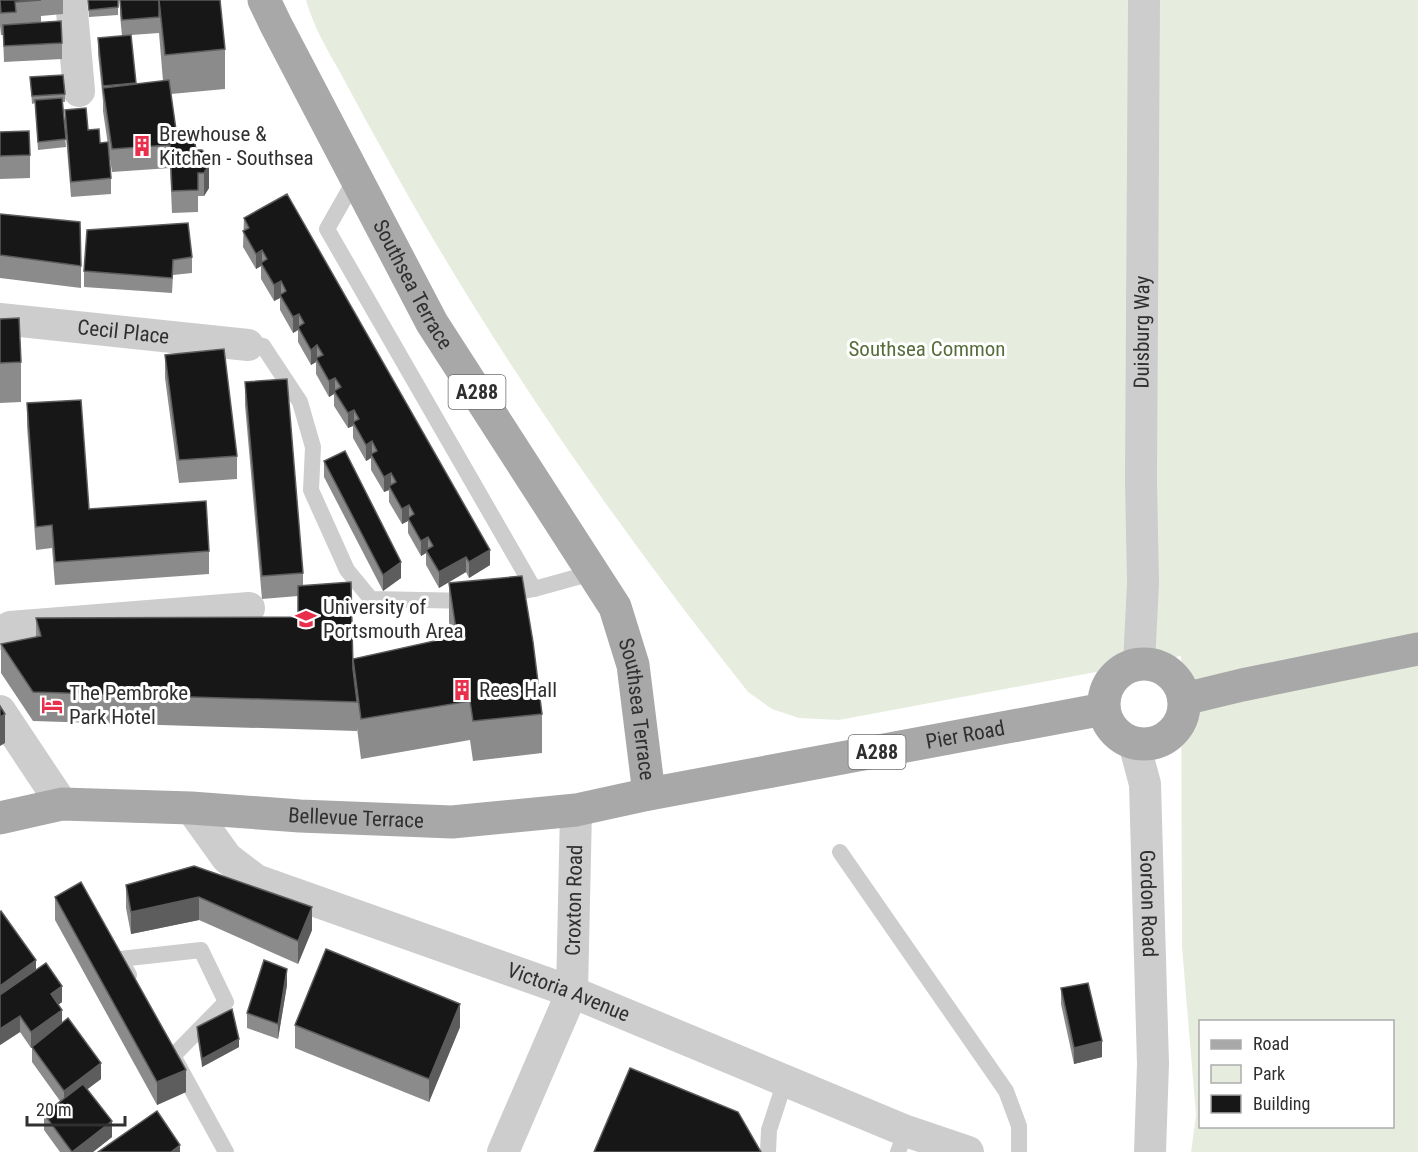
<svg xmlns="http://www.w3.org/2000/svg" width="1418" height="1152" viewBox="0 0 1418 1152" font-family="'Roboto Condensed',sans-serif">
  <style>
    .green { fill: #e7edde; fill-rule: evenodd }
    .lines { fill: none; stroke-linecap: round; stroke-linejoin: round }
    .service { stroke: #cdcdcd; stroke-width: 16 }
    .minor { stroke: #cdcdcd; stroke-width: 32 }
    .primary { stroke: #a8a8a8; stroke-width: 33 }
    .wall { fill: #8b8b8b; fill-rule: evenodd }
    .shaded-wall { fill: #5d5d5d }
    .building { fill: #171717; stroke: #5d5d5d; stroke-width: 1.5 }
    .labels { text-anchor: middle; stroke-width: 6; stroke-linejoin: round; paint-order: stroke }
    .shield { fill: #fff; stroke: #6e6e6e; stroke-width: 1.5 }
    .shield-label { font-size: 20px; font-weight: bold; fill: #303030 }
    .poi-label { font-size: 21px; fill: #303030; stroke: #fff; text-anchor: start }
    .street-label { font-size: 21px; fill: #303030; stroke: #fff }
    .park-label { font-size: 21px; fill: #576d3c; stroke: #fff }
  </style>
  <rect width="100%" height="100%" fill="#fff"/>
  <path class="green" d="M 306,0 L 1418,0 L 1418,1152 L 1191,1152 L 1196,1115 L 1182,947 L 1181,656 L 839,720 L 799,718 L 772,709 L 748,692 C 614,523 491,347 387,158 C 371,130 356,102 341,74 C 328,51 313,26 306,0 ZM 1200,1022 L 1392,1022 L 1392,1126 L 1200,1126 Z"/>
  <g class="lines">
    <g class="service">
      <path d="M 356,178 L 327,229 L 534,589"/>
      <path d="M 248,345 L 263,346 L 300,402 L 313,447 L 311,490 L 347,570 L 371,599 L 472,601"/>
      <path d="M 503,595 L 534,589 L 592,573"/>
      <path d="M 840,852 L 1006,1091 L 1019,1126 L 1019,1152"/>
      <path d="M 129,975 L 120,959 L 201,950 L 226,1002 L 173,1056"/>
      <path d="M 176,1061 L 226,1152"/>
      <path d="M 768,1152 L 769,1130 L 785,1081"/>
      <path d="M 898,1152 L 906,1131"/>
    </g>
    <g class="minor">
      <path d="M 71,0 L 79,91"/>
      <path id="s1" d="M 0,319 L 248,345"/>
      <path d="M 0,634 L 10,627 L 249,608"/>
      <path id="s2" d="M 1139,664 L 1143,583 L 1141,479 L 1144,0"/>
      <path d="M 0,711 L 62,804"/>
      <path id="s3" d="M 1134,743 L 1145,784 L 1153,1064 L 1150,1152"/>
      <path id="s4" d="M 191,808 L 227,858 L 256,880 L 572,992 L 906,1131 L 968,1152"/>
      <path id="s5" d="M 503,1152 L 572,992 L 576,810"/>
    </g>
    <g class="primary">
      <path id="s6" d="M 264,0 L 276,25 L 432,323 L 615,607 L 633,665 L 649,794"/>
      <circle cx="1144" cy="704" r="40"/>
      <path d="M 1184,699 L 1242,685 L 1418,649"/>
      <path id="s7" d="M 0,818 L 62,804 L 191,808 L 300,816 L 452,822 L 576,810 L 649,794 L 1104,709"/>
    </g>
  </g>
  <g class="wall">
    <path d="M 0,0 L 63,0 L 63,14 L 41,16 L 41,23 L 62,43 L 62,59 L 4,62 L 3,35 L 1,35 L 0,26 Z"/>
    <path d="M 88,0 L 118,0 L 118,15 L 89,17 Z"/>
    <path d="M 120,0 L 220,0 L 225,49 L 225,89 L 171,94 L 177,137 L 196,150 L 209,188 L 204,196 L 198,196 L 198,212 L 172,213 L 170,168 L 112,172 L 103,111 L 103,101 L 98,54 L 98,38 L 122,36 L 120,15 ZM 159,33 L 163,81 L 136,84 L 131,35 Z"/>
    <path d="M 30,77 L 65,94 L 65,102 L 62,102 L 66,147 L 38,150 L 35,103 L 32,104 Z"/>
    <path d="M 65,110 L 88,130 L 100,143 L 111,178 L 111,194 L 71,197 L 65,125 Z"/>
    <path d="M 0,132 L 30,155 L 30,178 L 0,179 Z"/>
    <path d="M 0,214 L 81,266 L 81,288 L 0,278 Z"/>
    <path d="M 244,218 L 490,565 L 469,578 L 466,572 L 439,588 L 426,565 L 426,553 L 421,556 L 408,533 L 408,521 L 402,524 L 389,502 L 389,490 L 384,492 L 371,470 L 371,458 L 366,461 L 353,438 L 353,426 L 348,428 L 334,406 L 334,394 L 329,397 L 316,374 L 316,362 L 311,365 L 298,342 L 298,330 L 293,333 L 280,310 L 280,298 L 274,301 L 261,279 L 261,266 L 256,269 L 243,247 Z"/>
    <path d="M 192,257 L 192,273 L 173,275 L 172,293 L 84,287 L 84,271 Z"/>
    <path d="M 0,319 L 21,362 L 21,402 L 0,403 Z"/>
    <path d="M 165,355 L 237,456 L 237,479 L 179,483 L 165,378 Z"/>
    <path d="M 245,382 L 303,573 L 303,586 L 353,659 L 451,637 L 449,622 L 449,583 L 542,714 L 542,753 L 473,761 L 470,740 L 361,759 L 357,728 L 357,731 L 33,721 L 1,673 L 1,644 L 36,637 L 36,618 L 298,617 L 298,596 L 262,599 L 245,405 Z"/>
    <path d="M 27,403 L 89,509 L 209,551 L 209,574 L 55,585 L 52,548 L 36,550 L 27,426 Z"/>
    <path d="M 324,461 L 401,578 L 383,591 L 324,477 Z"/>
    <path d="M 194,866 L 312,930 L 298,964 L 199,920 L 131,934 L 126,908 L 126,885 Z"/>
    <path d="M 55,897 L 186,1092 L 157,1105 L 55,920 Z"/>
    <path d="M 0,912 L 36,970 L 62,1002 L 58,1005 L 62,1023 L 101,1079 L 87,1089 L 112,1137 L 93,1152 L 60,1152 L 44,1130 L 44,1114 L 60,1101 L 32,1062 L 32,1047 L 31,1048 L 20,1032 L 0,1045 Z"/>
    <path d="M 287,985 L 278,1039 L 247,1028 L 247,1013 Z"/>
    <path d="M 1061,988 L 1102,1057 L 1074,1064 L 1061,1004 Z"/>
    <path d="M 295,1025 L 460,1027 L 429,1102 L 295,1048 Z"/>
    <path d="M 197,1027 L 239,1047 L 202,1067 L 197,1035 Z"/>
  </g>
  <g class="shaded-wall">
    <path d="M 209,158 L 209,188 L 204,196 L 204,173 Z"/>
    <path d="M 262,250 L 262,265 L 261,263 L 261,266 L 256,269 L 256,254 Z"/>
    <path d="M 281,281 L 281,296 L 280,295 L 280,298 L 274,301 L 274,285 Z"/>
    <path d="M 299,314 L 299,329 L 298,327 L 298,330 L 293,333 L 293,317 Z"/>
    <path d="M 317,345 L 317,360 L 316,358 L 316,362 L 311,365 L 311,350 Z"/>
    <path d="M 335,378 L 335,392 L 334,391 L 334,394 L 329,397 L 329,381 Z"/>
    <path d="M 354,410 L 354,423 L 353,422 L 353,426 L 348,428 L 348,413 Z"/>
    <path d="M 372,441 L 372,456 L 371,454 L 371,458 L 366,461 L 366,445 Z"/>
    <path d="M 391,473 L 391,488 L 389,486 L 389,490 L 384,492 L 384,477 Z"/>
    <path d="M 409,505 L 409,520 L 408,518 L 408,521 L 402,524 L 402,509 Z"/>
    <path d="M 428,537 L 428,552 L 426,550 L 426,553 L 421,556 L 421,541 Z"/>
    <path d="M 490,550 L 490,565 L 469,578 L 469,562 Z"/>
    <path d="M 466,557 L 466,572 L 439,588 L 439,572 Z"/>
    <path d="M 401,562 L 401,578 L 383,591 L 383,575 Z"/>
    <path d="M 5,714 L 5,743 L 0,746 L 0,717 Z"/>
    <path d="M 199,897 L 199,920 L 131,934 L 131,912 Z"/>
    <path d="M 312,907 L 312,930 L 298,964 L 298,941 Z"/>
    <path d="M 36,960 L 36,976 L 0,1002 L 0,986 Z"/>
    <path d="M 287,969 L 287,985 L 278,1039 L 278,1024 Z"/>
    <path d="M 62,986 L 62,1002 L 51,1010 L 51,994 Z"/>
    <path d="M 460,1004 L 460,1027 L 429,1102 L 429,1079 Z"/>
    <path d="M 62,1010 L 62,1026 L 31,1048 L 31,1032 Z"/>
    <path d="M 20,1016 L 20,1032 L 0,1045 L 0,1029 Z"/>
    <path d="M 239,1039 L 239,1047 L 202,1067 L 202,1059 Z"/>
    <path d="M 1102,1041 L 1102,1057 L 1074,1064 L 1074,1048 Z"/>
    <path d="M 101,1063 L 101,1079 L 64,1107 L 64,1091 Z"/>
    <path d="M 186,1070 L 186,1092 L 157,1105 L 157,1082 Z"/>
    <path d="M 112,1121 L 112,1137 L 93,1152 L 73,1152 Z"/>
    <path d="M 180,1145 L 180,1152 L 171,1152 Z"/>
  </g>
  <g class="building">
    <path d="M 0,0 L 41,0 L 15,2 L 16,12 L 1,13 Z"/>
    <path d="M 88,0 L 118,0 L 118,7 L 89,10 Z"/>
    <path d="M 120,0 L 159,0 L 159,17 L 122,20 Z"/>
    <path d="M 159,0 L 220,0 L 225,49 L 165,55 Z"/>
    <path d="M 61,21 L 62,43 L 4,46 L 3,25 Z"/>
    <path d="M 131,35 L 136,83 L 103,86 L 98,38 Z"/>
    <path d="M 63,75 L 65,94 L 32,96 L 30,77 Z"/>
    <path d="M 169,80 L 177,137 L 194,136 L 196,150 L 202,150 L 209,158 L 209,165 L 204,173 L 198,173 L 198,190 L 172,191 L 170,145 L 112,149 L 103,88 Z"/>
    <path d="M 62,98 L 66,139 L 38,142 L 35,100 Z"/>
    <path d="M 86,108 L 88,130 L 99,129 L 100,143 L 108,142 L 111,178 L 71,182 L 65,110 Z"/>
    <path d="M 29,131 L 30,155 L 0,156 L 0,132 Z"/>
    <path d="M 287,194 L 490,550 L 469,562 L 466,557 L 439,572 L 426,550 L 433,546 L 428,537 L 421,541 L 408,518 L 414,514 L 409,505 L 402,509 L 389,486 L 396,482 L 391,473 L 384,477 L 371,454 L 377,451 L 372,441 L 366,445 L 353,422 L 359,419 L 354,410 L 348,413 L 334,391 L 341,387 L 335,378 L 329,381 L 316,358 L 323,355 L 317,345 L 311,350 L 298,327 L 304,323 L 299,314 L 293,317 L 280,295 L 286,291 L 281,281 L 274,285 L 261,263 L 267,259 L 262,250 L 256,254 L 243,231 L 249,228 L 244,218 Z"/>
    <path d="M 0,214 L 80,222 L 81,266 L 0,255 Z"/>
    <path d="M 188,223 L 192,257 L 173,260 L 172,278 L 84,271 L 87,230 Z"/>
    <path d="M 19,318 L 21,362 L 0,363 L 0,319 Z"/>
    <path d="M 224,349 L 237,456 L 179,460 L 165,355 Z"/>
    <path d="M 287,379 L 303,573 L 262,576 L 245,382 Z"/>
    <path d="M 81,400 L 89,509 L 206,501 L 209,551 L 55,562 L 52,525 L 36,527 L 27,403 Z"/>
    <path d="M 345,451 L 401,562 L 383,575 L 324,461 Z"/>
    <path d="M 522,576 L 533,642 L 542,714 L 473,721 L 470,701 L 361,719 L 353,659 L 457,636 L 449,583 Z"/>
    <path d="M 351,582 L 353,669 L 357,702 L 33,692 L 1,644 L 41,636 L 36,618 L 298,617 L 298,586 Z"/>
    <path d="M 0,706 L 5,714 L 0,717 Z"/>
    <path d="M 194,866 L 312,907 L 298,941 L 199,897 L 131,912 L 126,885 Z"/>
    <path d="M 81,882 L 186,1070 L 157,1082 L 55,897 Z"/>
    <path d="M 1,911 L 36,960 L 0,986 L 0,912 Z"/>
    <path d="M 326,949 L 460,1004 L 429,1079 L 295,1025 Z"/>
    <path d="M 264,960 L 287,969 L 278,1024 L 247,1013 Z"/>
    <path d="M 46,963 L 62,986 L 51,994 L 62,1010 L 31,1032 L 20,1016 L 0,1029 L 0,995 Z"/>
    <path d="M 1088,983 L 1102,1041 L 1074,1048 L 1061,988 Z"/>
    <path d="M 232,1009 L 239,1039 L 202,1059 L 197,1027 Z"/>
    <path d="M 68,1018 L 101,1063 L 64,1091 L 32,1047 Z"/>
    <path d="M 630,1068 L 738,1112 L 761,1152 L 594,1152 Z"/>
    <path d="M 83,1084 L 112,1121 L 72,1152 L 44,1114 Z"/>
    <path d="M 157,1111 L 180,1145 L 171,1152 L 98,1152 Z"/>
  </g>
  <defs>
    <symbol id="building-bare" viewBox="-9 -9 18 18"><path d="M-4-6H4V6H1V3H-1V6H-4ZM-2.5-4.3h1.7v1.8h-1.7ZM.8-4.3h1.7v1.8H.8ZM-2.5-1h1.7V.8h-1.7ZM.8-1h1.7V.8H.8Z" fill="#ea2f4c" stroke="#fff" stroke-width="2.5" paint-order="stroke"/></symbol>
    <symbol id="university-bare" viewBox="-9 -9 18 18"><path d="M0-5L7-2L0 1L-7-2ZM-4 1L0 2.5L4 1V4Q0 6-4 4Z" fill="#ea2f4c" stroke="#fff" stroke-width="2.5" paint-order="stroke"/></symbol>
    <symbol id="hotel-bare" viewBox="-9 -9 18 18"><path d="M-6-4.5h1.5V1H6V5H4.5V3h-9V5H-6ZM-4 0a1.8 1.8 0 1 1 3.6 0ZM.5 0V-2.5h3Q6-2.5 6 0Z" fill="#ea2f4c" stroke="#fff" stroke-width="2.5" paint-order="stroke"/></symbol>
  </defs>
  <g fill-rule="evenodd">
    <use href="#building-bare" x="127" y="131" width="30" height="30"/>
    <use href="#university-bare" x="291" y="604" width="30" height="30"/>
    <use href="#building-bare" x="447" y="675" width="30" height="30"/>
    <use href="#hotel-bare" x="37" y="690" width="30" height="30"/>
  </g>
  <g class="labels">
    <g class="shield">
      <rect x="448.5" y="375" width="57" height="34" rx="4.5"/>
      <rect x="848.5" y="735" width="57" height="34" rx="4.5"/>
    </g>
    <g class="shield-label">
      <text x="477" y="399">A288</text>
      <text x="877" y="759">A288</text>
    </g>
    <g class="poi-label">
      <text x="159" y="141">Brewhouse &amp;<tspan x="159" dy="24">Kitchen - Southsea</tspan></text>
      <text x="323" y="614">University of<tspan x="323" dy="24">Portsmouth Area</tspan></text>
      <text x="479" y="697">Rees Hall</text>
      <text x="69" y="700">The Pembroke<tspan x="69" dy="24">Park Hotel</tspan></text>
    </g>
    <g class="street-label">
      <text dy="7" stroke="none"><textPath href="#s6" startOffset="321">Southsea Terrace</textPath></text>
      <text dy="7" stroke="none"><textPath href="#s1" startOffset="124">Cecil Place</textPath></text>
      <text dy="7" stroke="none"><textPath href="#s2" startOffset="332">Duisburg Way</textPath></text>
      <text dy="7" stroke="none"><textPath href="#s6" startOffset="807">Southsea Terrace</textPath></text>
      <text dy="7" stroke="none"><textPath href="#s7" startOffset="975">Pier Road</textPath></text>
      <text dy="7" stroke="none"><textPath href="#s7" startOffset="358">Bellevue Terrace</textPath></text>
      <text dy="7" stroke="none"><textPath href="#s5" startOffset="266">Croxton Road</textPath></text>
      <text dy="7" stroke="none"><textPath href="#s3" startOffset="162">Gordon Road</textPath></text>
      <text dy="7" stroke="none"><textPath href="#s4" startOffset="430">Victoria Avenue</textPath></text>
    </g>
    <g class="park-label">
      <text x="927" y="356">Southsea Common</text>
    </g>
  </g>
  <rect x="1199" y="1020" width="195" height="108" fill="#ffffff" stroke="#acacac" stroke-width="1.5"/>
  <rect x="1211" y="1040" width="30" height="9" fill="#a8a8a8" stroke="#acacac" stroke-width="1.5"/>
  <text x="1253" y="1050" font-size="18" fill="#303030">Road</text>
  <rect x="1211" y="1065" width="30" height="18" fill="#e7edde" stroke="#acacac" stroke-width="1.5"/>
  <text x="1253" y="1080" font-size="18" fill="#303030">Park</text>
  <rect x="1211" y="1095" width="30" height="18" fill="#171717" stroke="#acacac" stroke-width="1.5"/>
  <text x="1253" y="1110" font-size="18" fill="#303030">Building</text>
  <path d="M27 1116v9h98v-9" fill="none" stroke="#303030" stroke-width="3"/>
  <text x="36" y="1116" font-size="18" fill="#303030" stroke="#ffffff" stroke-width="4.5" paint-order="stroke">20 m</text>
</svg>
